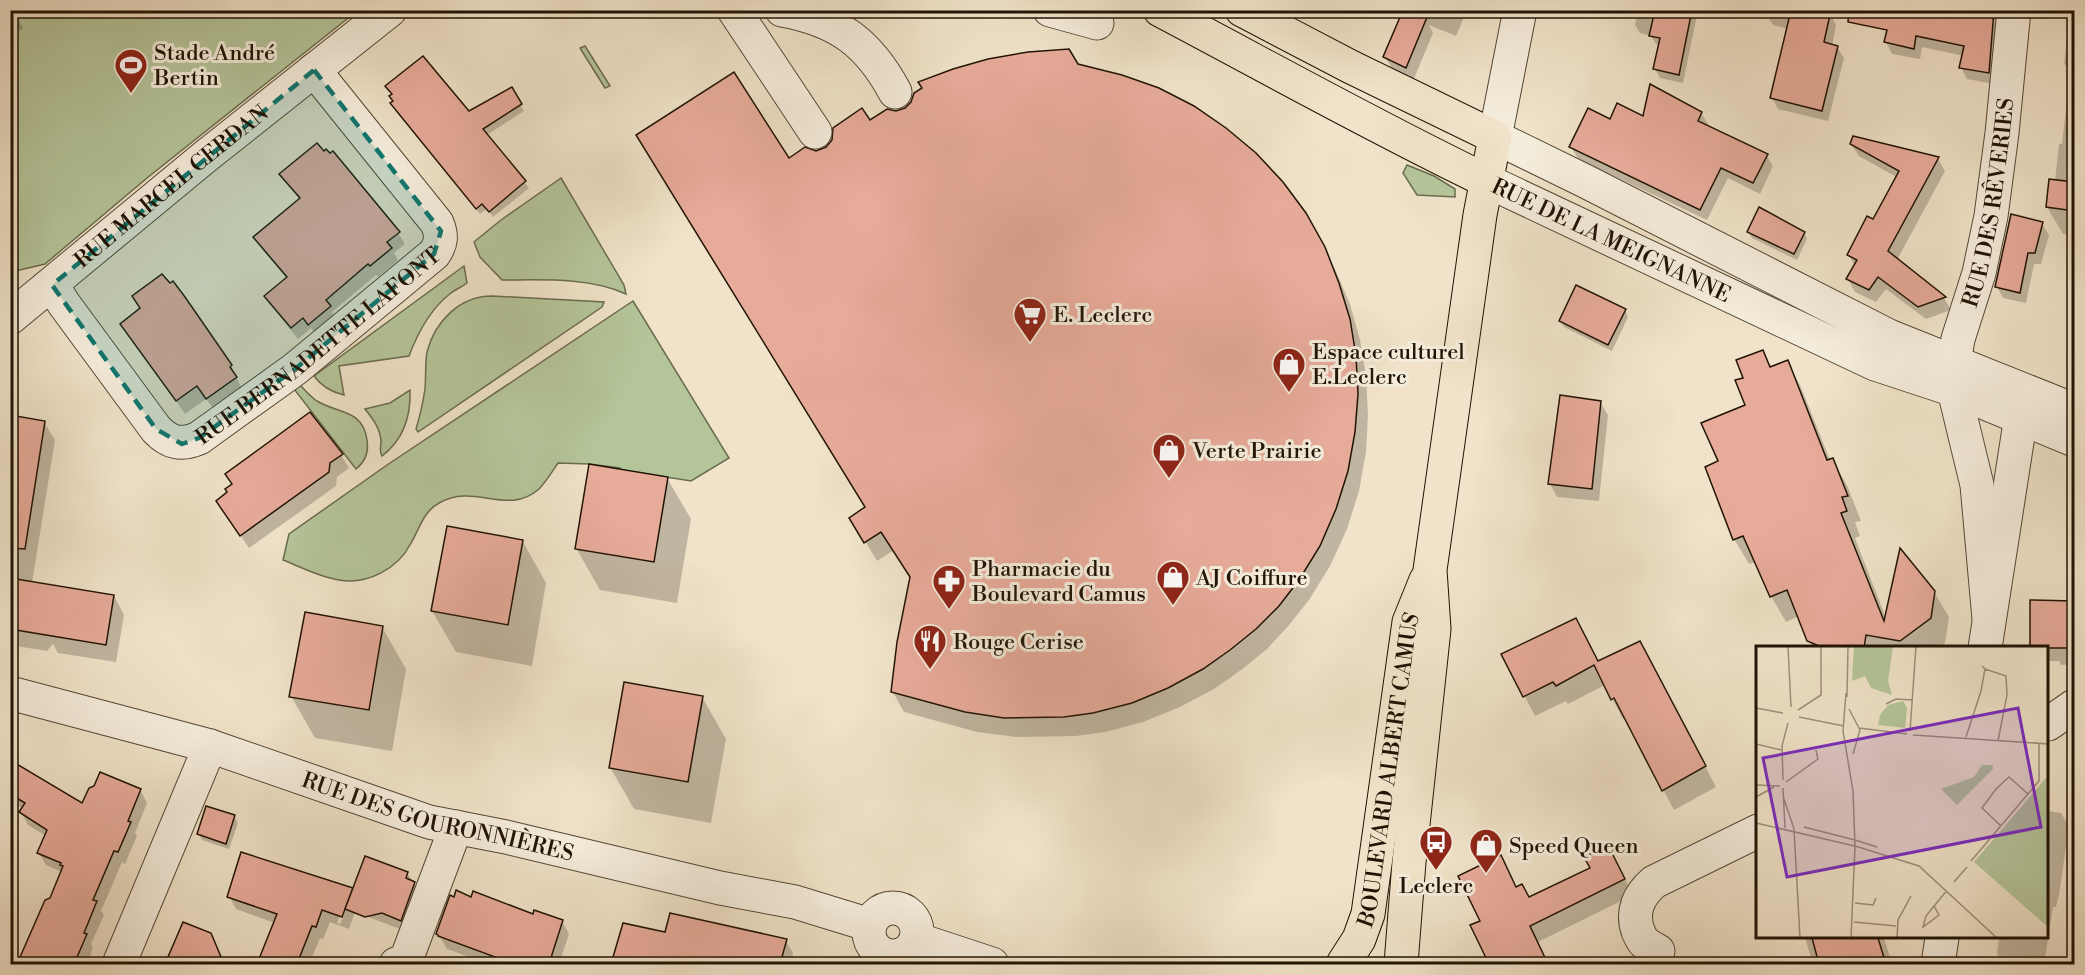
<svg xmlns="http://www.w3.org/2000/svg" width="2085" height="975" viewBox="0 0 2085 975" font-family="'Libre Bodoni',serif">
  <style>
    .green { fill: #b5c59a; stroke: #6a6c4f; stroke-width: 1.5 }
    .shadow { fill: #0003; fill-rule: evenodd }
    .building { fill: #e7ab9a; stroke: #201304; stroke-width: 1.5 }
    .lines { fill: none; stroke-linecap: round; stroke-linejoin: round }
    .minor-casing { stroke: #544735; stroke-width: 35 }
    .major-casing { stroke: #201304; stroke-width: 35 }
    .minor { stroke: #f5eddc; stroke-width: 33 }
    .major { stroke: #f0e3c9; stroke-width: 33 }
    .marked { fill: #0f766e; fill-opacity: 0.2; stroke: #0f766e; stroke-width: 4.5; stroke-dasharray: 12 8; stroke-linejoin: round }
    .labels { text-anchor: middle; stroke-width: 6; stroke-linejoin: round; paint-order: stroke }
    .poi-label { font-size: 22px; fill: #201304; stroke: #f5eddc; text-anchor: start }
    .street-label { font-size: 22px; fill: #201304; stroke: #f5eddc }
    .inset-road { fill: none; stroke: #9d907a; stroke-width: 1.5 }
    .view { fill: #7b2cbf; fill-opacity: 0.15; stroke: #7b2cbf; stroke-width: 3 }
    .inset-edge { fill: none; stroke: #201304; stroke-width: 3 }
  </style>
  <rect width="100%" height="100%" fill="#f0e3c9"/>
  <filter id="stains"><feTurbulence type="fractalNoise" baseFrequency=".00333" numOctaves="4"/><feColorMatrix values="0 0 0 0 .2 0 0 0 0 .09 0 0 0 0 .02 0 0 0 .5 -.17"/></filter>
  <radialGradient id="worn" r=".72"><stop offset=".6" stop-color="#630" stop-opacity="0"/><stop offset="1" stop-color="#630" stop-opacity=".3"/></radialGradient>
  <g class="green">
    <path d="M 10,11 L 11,10 L 357,11 L 147,178 L 45,264 L 11,272 Z"/>
    <path d="M 585,46 L 610,86 L 605,88 L 580,48 Z"/>
    <path d="M 1407,165 L 1434,176 L 1455,189 L 1455,197 L 1417,195 L 1403,173 Z"/>
    <path d="M 561,178 L 624,285 L 626,294 C 589,277 542,280 502,280 L 480,257 L 474,242 L 501,220 Z"/>
    <path d="M 464,266 L 467,283 C 462,287 456,289 451,293 C 430,309 418,332 409,356 L 339,366 L 344,395 C 331,392 322,387 314,376 Z"/>
    <path d="M 492,296 L 604,302 L 602,307 L 418,432 L 416,429 C 420,416 423,402 425,389 C 426,377 425,363 427,352 C 435,321 460,296 492,296 Z"/>
    <path d="M 633,301 L 729,458 L 691,481 L 635,472 L 619,482 L 620,468 L 589,464 L 558,463 C 552,472 546,482 539,489 C 507,517 475,482 439,503 C 423,512 420,528 411,543 C 398,569 367,585 339,580 C 319,577 301,567 283,560 L 289,534 L 387,465 Z"/>
    <path d="M 300,385 C 305,390 311,397 317,401 C 338,414 363,409 367,440 C 369,452 366,461 356,469 L 294,389 Z"/>
    <path d="M 410,390 C 411,416 403,440 382,456 C 379,451 381,447 381,441 C 380,428 373,419 365,409 L 390,403 Z"/>
  </g>
  <g class="shadow">
    <path d="M 10,10 L 16,15 L 23,28 L 10,38 Z"/>
    <path d="M 1411,10 L 1467,10 L 1456,36 L 1429,25 L 1433,33 L 1413,81 L 1393,70 L 1385,57 Z"/>
    <path d="M 1638,10 L 1698,10 L 1683,83 L 1660,78 L 1655,69 L 1660,45 L 1656,44 L 1651,36 L 1640,33 L 1635,25 Z"/>
    <path d="M 1768,10 L 1834,10 L 1832,18 L 1836,25 L 1832,46 L 1837,47 L 1844,58 L 1828,121 L 1778,109 L 1772,98 L 1788,29 L 1773,25 L 1766,14 Z"/>
    <path d="M 1965,10 L 2000,10 L 1995,84 L 1967,79 L 1961,67 L 1964,56 L 1922,47 L 1920,59 L 1892,54 L 1886,42 Z"/>
    <path d="M 2068,33 L 2074,34 L 2074,235 L 2063,234 L 2047,207 L 2055,181 L 2059,144 L 2062,144 L 2070,74 L 2064,63 Z"/>
    <path d="M 1077,66 L 1304,214 L 1335,269 L 1350,304 L 1360,340 L 1366,377 L 1368,415 L 1366,452 L 1359,491 L 1347,529 L 1330,566 L 1309,600 L 1289,625 L 1267,649 L 1241,670 L 1214,689 L 1180,707 L 1143,722 L 1105,732 L 1076,736 L 1016,737 L 977,732 L 904,712 L 893,692 L 911,578 L 894,550 L 877,561 L 851,518 L 867,508 L 788,160 L 827,149 L 869,122 L 896,112 Z"/>
    <path d="M 387,86 L 468,113 L 511,89 L 524,111 L 487,135 L 529,188 L 493,217 L 487,209 L 480,214 L 395,110 L 391,104 L 394,102 L 393,95 Z"/>
    <path d="M 1701,113 L 1708,124 L 1707,127 L 1766,155 L 1773,166 L 1760,194 L 1728,178 L 1707,220 L 1578,159 L 1571,147 L 1611,121 Z"/>
    <path d="M 1854,138 L 1938,159 L 1945,171 L 1897,260 L 1944,298 L 1951,310 L 1926,319 L 1886,289 L 1876,302 L 1855,292 L 1848,279 L 1855,266 L 1849,255 L 1874,221 L 1898,178 L 1859,156 L 1851,144 Z"/>
    <path d="M 281,174 L 398,233 L 405,244 L 394,253 L 398,260 L 378,277 L 376,275 L 332,312 L 336,319 L 316,335 L 311,328 L 298,339 L 273,308 L 266,296 L 287,279 L 262,249 L 255,237 L 300,200 Z"/>
    <path d="M 2042,224 L 2049,235 L 2041,264 L 2034,264 L 2026,303 L 2003,298 L 1997,287 Z"/>
    <path d="M 1748,232 L 1804,233 L 1807,239 L 1797,260 L 1752,238 Z"/>
    <path d="M 184,297 L 231,366 L 243,391 L 215,411 L 206,399 L 185,414 L 122,324 L 141,309 Z"/>
    <path d="M 1625,310 L 1628,317 L 1612,351 L 1564,327 L 1561,321 Z"/>
    <path d="M 1762,352 L 1772,368 L 1787,362 L 1801,387 L 1830,460 L 1832,460 L 1847,485 L 1861,521 L 1855,522 L 1860,536 L 1855,538 L 1886,618 L 1934,592 L 1949,617 L 1945,643 L 1938,648 L 1813,648 L 1799,616 L 1786,622 L 1771,596 L 1756,562 L 1749,564 L 1734,539 L 1720,462 L 1747,406 L 1745,378 Z"/>
    <path d="M 1600,402 L 1608,415 L 1599,501 L 1557,497 L 1550,484 Z"/>
    <path d="M 10,416 L 44,422 L 55,440 L 32,583 L 114,596 L 124,615 L 116,662 L 58,653 L 53,644 L 47,651 L 10,645 Z"/>
    <path d="M 341,455 L 349,468 L 337,477 L 336,486 L 249,548 L 217,501 Z"/>
    <path d="M 667,478 L 691,519 L 677,603 L 600,590 L 576,548 Z"/>
    <path d="M 523,542 L 546,583 L 532,666 L 456,652 L 432,611 Z"/>
    <path d="M 2032,602 L 2074,602 L 2074,664 L 2061,665 L 2059,661 L 2048,661 L 2048,648 L 2031,648 Z"/>
    <path d="M 382,627 L 406,669 L 392,751 L 315,738 L 291,696 Z"/>
    <path d="M 1503,654 L 1599,663 L 1651,662 L 1716,787 L 1674,810 L 1625,718 L 1623,719 L 1605,685 L 1568,704 L 1566,701 L 1535,716 Z"/>
    <path d="M 702,697 L 726,739 L 711,823 L 634,809 L 610,767 Z"/>
    <path d="M 10,762 L 83,805 L 140,790 L 147,803 L 135,833 L 137,836 L 125,864 L 122,862 L 101,911 L 104,915 L 91,944 L 93,948 L 87,964 L 23,964 L 62,872 L 46,865 L 39,853 L 46,836 L 28,825 L 21,812 L 23,809 L 10,801 Z"/>
    <path d="M 2048,811 L 2061,813 L 2069,826 L 2059,895 L 2056,907 L 2053,907 L 2044,964 L 2003,964 L 1997,953 L 1999,938 L 2048,938 Z"/>
    <path d="M 234,816 L 238,823 L 229,849 L 202,840 L 199,834 Z"/>
    <path d="M 1608,847 L 1633,895 L 1538,942 L 1548,964 L 1515,964 L 1510,955 L 1482,921 L 1517,889 L 1529,898 L 1592,869 Z"/>
    <path d="M 407,873 L 422,895 L 408,932 L 355,912 L 349,929 L 330,922 L 323,939 L 320,938 L 309,964 L 258,964 L 275,923 L 236,909 L 229,896 L 352,890 ZM 348,897 L 351,897 L 340,924 L 337,923 Z"/>
    <path d="M 472,899 L 534,916 L 562,921 L 569,934 L 559,964 L 489,964 L 447,949 L 438,934 Z"/>
    <path d="M 666,933 L 786,941 L 793,953 L 792,958 L 816,964 L 614,964 L 613,963 Z"/>
    <path d="M 210,935 L 225,964 L 164,964 L 175,939 Z"/>
    <path d="M 1805,938 L 1884,938 L 1892,964 L 1813,964 Z"/>
  </g>
  <g class="building">
    <path d="M 1403,10 L 1430,10 L 1406,68 L 1383,57 Z"/>
    <path d="M 1655,10 L 1692,10 L 1679,75 L 1653,69 L 1660,38 L 1649,36 Z"/>
    <path d="M 1791,10 L 1831,10 L 1824,42 L 1838,46 L 1822,111 L 1770,98 Z"/>
    <path d="M 1849,10 L 1994,10 L 1989,73 L 1959,68 L 1964,46 L 1916,36 L 1914,49 L 1884,42 L 1887,30 L 1848,22 Z"/>
    <path d="M 1069,49 L 1078,64 L 1122,75 L 1159,88 L 1194,106 L 1226,128 L 1256,153 L 1283,182 L 1306,213 L 1325,247 L 1339,283 L 1350,319 L 1356,356 L 1358,394 L 1355,432 L 1348,471 L 1336,509 L 1320,546 L 1299,580 L 1279,606 L 1256,629 L 1230,650 L 1203,669 L 1168,688 L 1132,703 L 1093,713 L 1064,717 L 1004,718 L 965,712 L 891,692 L 897,642 L 910,577 L 881,532 L 864,543 L 849,518 L 865,507 L 636,135 L 734,72 L 789,158 L 805,147 L 816,151 L 826,147 L 832,140 L 833,128 L 862,108 L 870,120 L 887,109 L 896,111 L 905,108 L 911,102 L 914,93 L 922,88 L 918,82 L 953,69 L 988,59 L 1028,52 Z"/>
    <path d="M 423,56 L 469,111 L 512,87 L 522,104 L 483,129 L 526,181 L 489,212 L 482,204 L 476,209 L 390,103 L 393,101 L 389,96 L 392,94 L 385,86 Z"/>
    <path d="M 1650,84 L 1702,112 L 1698,121 L 1768,154 L 1753,183 L 1721,168 L 1700,210 L 1569,147 L 1588,108 L 1610,119 L 1617,103 L 1643,116 Z"/>
    <path d="M 1853,136 L 1939,157 L 1888,251 L 1946,297 L 1918,307 L 1878,277 L 1869,290 L 1846,279 L 1857,260 L 1847,255 L 1867,216 L 1873,219 L 1899,171 L 1850,144 Z"/>
    <path d="M 317,143 L 324,151 L 326,149 L 330,153 L 333,151 L 400,232 L 387,242 L 392,248 L 370,266 L 368,264 L 326,300 L 331,306 L 308,325 L 303,318 L 291,328 L 264,296 L 287,277 L 253,237 L 300,198 L 279,174 Z"/>
    <path d="M 2049,179 L 2074,182 L 2074,211 L 2046,207 Z"/>
    <path d="M 1759,207 L 1805,232 L 1794,254 L 1747,232 Z"/>
    <path d="M 2011,214 L 2043,222 L 2035,253 L 2028,253 L 2020,293 L 1995,287 Z"/>
    <path d="M 162,274 L 170,283 L 173,281 L 185,297 L 232,365 L 230,367 L 237,377 L 206,399 L 197,386 L 176,401 L 120,324 L 140,308 L 132,296 Z"/>
    <path d="M 1576,285 L 1626,309 L 1608,345 L 1559,321 Z"/>
    <path d="M 1763,350 L 1770,367 L 1788,360 L 1827,460 L 1833,458 L 1848,496 L 1842,497 L 1847,511 L 1841,513 L 1884,621 L 1900,548 L 1935,591 L 1931,618 L 1900,641 L 1866,635 L 1864,648 L 1824,648 L 1807,641 L 1787,590 L 1770,597 L 1743,536 L 1733,540 L 1705,467 L 1718,461 L 1701,423 L 1745,405 L 1735,380 L 1743,378 L 1736,360 Z"/>
    <path d="M 1560,395 L 1601,401 L 1592,489 L 1548,484 Z"/>
    <path d="M 310,412 L 343,454 L 330,463 L 329,472 L 240,536 L 216,501 L 227,492 L 225,489 L 232,484 L 225,474 Z"/>
    <path d="M 10,415 L 45,421 L 25,549 L 10,548 Z"/>
    <path d="M 589,464 L 668,477 L 654,562 L 575,549 Z"/>
    <path d="M 447,526 L 523,540 L 508,625 L 431,611 Z"/>
    <path d="M 10,578 L 114,595 L 106,645 L 10,629 Z"/>
    <path d="M 2030,600 L 2074,601 L 2074,648 L 2030,648 Z"/>
    <path d="M 305,612 L 383,626 L 369,710 L 289,697 Z"/>
    <path d="M 1576,618 L 1598,661 L 1640,641 L 1706,766 L 1662,791 L 1614,698 L 1611,700 L 1594,665 L 1556,686 L 1553,682 L 1523,697 L 1501,654 Z"/>
    <path d="M 624,682 L 703,696 L 688,782 L 609,768 Z"/>
    <path d="M 10,760 L 82,803 L 89,788 L 94,786 L 100,772 L 141,789 L 128,821 L 131,822 L 118,852 L 114,851 L 93,900 L 97,901 L 84,933 L 87,934 L 74,964 L 17,964 L 45,900 L 50,898 L 63,866 L 60,865 L 61,863 L 37,853 L 47,830 L 19,812 L 25,803 L 10,794 Z"/>
    <path d="M 206,806 L 235,815 L 226,844 L 197,834 Z"/>
    <path d="M 1608,845 L 1625,879 L 1530,926 L 1548,964 L 1489,964 L 1470,925 L 1480,921 L 1458,876 L 1501,855 L 1516,887 L 1522,884 L 1529,897 L 1590,868 L 1584,857 Z"/>
    <path d="M 241,852 L 353,888 L 342,917 L 322,910 L 316,927 L 312,926 L 297,964 L 257,964 L 277,914 L 227,897 Z"/>
    <path d="M 365,856 L 408,872 L 406,878 L 415,882 L 401,921 L 382,913 L 365,917 L 345,909 Z"/>
    <path d="M 456,890 L 471,897 L 473,891 L 533,914 L 534,910 L 563,920 L 549,964 L 514,964 L 438,936 L 438,935 L 436,934 L 450,895 L 454,897 Z"/>
    <path d="M 670,913 L 787,939 L 780,964 L 611,964 L 623,923 L 665,932 Z"/>
    <path d="M 183,922 L 211,933 L 224,964 L 165,964 Z"/>
    <path d="M 1812,938 L 1878,938 L 1886,964 L 1819,964 Z"/>
  </g>
  <g class="lines">
    <defs>
      <g id="minor">
        <path d="M 734,10 L 815,132"/>
        <path d="M 782,10 C 838,20 869,43 895,92"/>
        <path d="M 1050,10 L 1097,23"/>
        <path d="M 1520,10 L 1495,137 L 1585,181 L 1889,336 L 2074,410"/>
        <path id="s1" d="M 1485,180 L 1875,364 L 1954,390 L 2074,440"/>
        <path id="s2" d="M 52,285 L 64,304 L 156,429 C 169,443 181,446 199,438 L 295,369 L 434,254 C 442,243 442,235 437,223 L 314,70"/>
        <path id="s3" d="M 10,318 L 206,156 L 390,10"/>
        <path id="s4" d="M 1989,619 L 1977,485 L 1954,390 L 1954,363 L 1958,339 L 1979,273 L 1991,216 L 2002,133 L 2014,10"/>
        <path d="M 1985,648 L 2024,397"/>
        <path id="s5" d="M 10,693 L 210,746 L 429,822 L 506,837 L 720,888 L 795,902 L 870,925"/>
        <path d="M 2048,724 L 2074,706"/>
        <circle cx="893" cy="932" r="24"/>
        <path d="M 916,939 L 992,964"/>
        <path d="M 1658,951 C 1654,949 1649,946 1645,943 C 1642,941 1640,935 1638,931 C 1631,911 1639,895 1654,882 L 1758,831"/>
        <path d="M 119,964 L 210,746"/>
        <path d="M 396,964 L 406,960 L 456,827"/>
        <path d="M 1938,964 L 1942,938"/>
      </g>
      <g id="major">
        <path d="M 1160,10 C 1268,67 1375,127 1485,180"/>
        <path d="M 1242,10 L 1351,67 L 1495,137 L 1480,215 L 1430,570 L 1434,629 L 1409,862 L 1401,964"/>
        <path id="s6" d="M 1343,964 L 1359,939 L 1368,914 L 1409,622 L 1426,580"/>
      </g>
    </defs>
    <use href="#minor" class="minor-casing"/>
    <use href="#major" class="major-casing"/>
    <use href="#minor" class="minor"/>
    <use href="#major" class="major"/>
  </g>
  <path class="marked" d="M 314,70 L 441,231 L 434,254 L 295,369 L 199,438 L 182,444 L 156,429 L 52,285 Z"/>
  <defs>
    <symbol id="stadium-pin" viewBox="-11 -11 22 30"><path d="M0 17L-7.5 6A9.5 9.5 0 1 1 7.5 6Z" fill="#8f2418" stroke="#f5eddc"/><path d="M0-5a6.5 5 0 1 0 0 10a6.5 5 0 1 0 0-10ZM-3.5-1.8h7v3.6h-7Z" fill="#fff"/></symbol>
    <symbol id="supermarket-pin" viewBox="-11 -11 22 30"><path d="M0 17L-7.5 6A9.5 9.5 0 1 1 7.5 6Z" fill="#8f2418" stroke="#f5eddc"/><path d="M-6-5.5h2.5l.6 2H6L4.5 2H-2.5L-4.4-4H-6ZM-1.5 3.2a1.3 1.3 0 1 0 .1 0ZM3 3.2a1.3 1.3 0 1 0 .1 0Z" fill="#fff"/></symbol>
    <symbol id="shop-pin" viewBox="-11 -11 22 30"><path d="M0 17L-7.5 6A9.5 9.5 0 1 1 7.5 6Z" fill="#8f2418" stroke="#f5eddc"/><path d="M-5-2.5h2.3a2.7 3.5 0 0 1 5.4 0H5L5.5 6h-11ZM-1.5-2.5h3a1.5 2.3 0 0 0-3 0Z" fill="#fff"/></symbol>
    <symbol id="pharmacy-pin" viewBox="-11 -11 22 30"><path d="M0 17L-7.5 6A9.5 9.5 0 1 1 7.5 6Z" fill="#8f2418" stroke="#f5eddc"/><path d="M-2-6h4v4h4v4h-4v4h-4v-4h-4v-4h4Z" fill="#fff"/></symbol>
    <symbol id="restaurant-pin" viewBox="-11 -11 22 30"><path d="M0 17L-7.5 6A9.5 9.5 0 1 1 7.5 6Z" fill="#8f2418" stroke="#f5eddc"/><path d="M-5-6h1v4h1v-4h1v4h1v-4h1v5L-1.5 .5V6h-2V.5L-5-1ZM5-6V6H3V1.5H1.5Q1.5-4 5-6Z" fill="#fff"/></symbol>
    <symbol id="bus-pin" viewBox="-11 -11 22 30"><path d="M0 17L-7.5 6A9.5 9.5 0 1 1 7.5 6Z" fill="#8f2418" stroke="#f5eddc"/><path d="M-5-6H5V4H4V6H2V4H-2V6H-4V4H-5ZM-3.5-4V0h7V-4ZM-3.5 1.2v1.5H-2V1.2ZM2 1.2v1.5H3.5V1.2Z" fill="#fff"/></symbol>
  </defs>
  <g fill-rule="evenodd">
    <use href="#stadium-pin" x="112" y="46" width="38" height="52"/>
    <use href="#supermarket-pin" x="1011" y="295" width="38" height="52"/>
    <use href="#shop-pin" x="1270" y="345" width="38" height="52"/>
    <use href="#shop-pin" x="1150" y="431" width="38" height="52"/>
    <use href="#shop-pin" x="1154" y="558" width="38" height="52"/>
    <use href="#pharmacy-pin" x="930" y="562" width="38" height="52"/>
    <use href="#restaurant-pin" x="911" y="622" width="38" height="52"/>
    <use href="#bus-pin" x="1417" y="823" width="38" height="52"/>
    <use href="#shop-pin" x="1467" y="826" width="38" height="52"/>
  </g>
  <g class="labels">
    <g class="poi-label">
      <text x="154" y="60">Stade André<tspan x="154" dy="25">Bertin</tspan></text>
      <text x="1053" y="322">E. Leclerc</text>
      <text x="1312" y="359">Espace culturel<tspan x="1312" dy="25">E.Leclerc</tspan></text>
      <text x="1192" y="458">Verte Prairie</text>
      <text x="972" y="576">Pharmacie du<tspan x="972" dy="25">Boulevard Camus</tspan></text>
      <text x="1196" y="585">AJ Coiffure</text>
      <text x="953" y="649">Rouge Cerise</text>
      <text x="1509" y="853">Speed Queen</text>
      <text x="1436" y="893" text-anchor="middle">Leclerc</text>
    </g>
    <g class="street-label">
      <text dy="8" stroke="none"><textPath href="#s3" startOffset="208">RUE MARCEL CERDAN</textPath></text>
      <text dy="8" stroke="none"><textPath href="#s4" startOffset="424">RUE DES RÊVERIES</textPath></text>
      <text dy="8" stroke="none"><textPath href="#s1" startOffset="140">RUE DE LA MEIGNANNE</textPath></text>
      <text dy="8" stroke="none"><textPath href="#s2" startOffset="376">RUE BERNADETTE LAFONT</textPath></text>
      <text dy="8" stroke="none"><textPath href="#s6" startOffset="202">BOULEVARD ALBERT CAMUS</textPath></text>
      <text dy="8" stroke="none"><textPath href="#s5" startOffset="446">RUE DES GOURONNIÈRES</textPath></text>
    </g>
  </g>
  <g transform="translate(1756 646)">
    <rect width="292" height="292" fill="#f0e3c9"/>
    <path d="M 98,0 L 137,0 L 132,35 L 136,49 L 115,42 L 109,30 L 96,35 ZM 147,55 L 151,62 L 149,82 L 122,79 L 124,69 L 132,59 ZM 226,119 L 237,119 L 237,123 L 201,159 L 185,143 L 218,131 ZM 290,132 L 292,132 L 292,281 L 218,216 Z" fill="#b5c59a"/>
    <path class="inset-road" d="M 32,0 L 35,61M 229,23 L 250,30 L 251,49 L 242,95M 90,47 L 87,85 L 97,145 L 99,200 L 163,220 L 241,292M 91,51 L 92,0M 130,58 L 140,53 L 157,54M 0,62 L 27,67M 93,63 L 104,84 L 97,108M 42,64 L 65,49 L 65,0M 43,71 L 88,80M 103,82 L 151,88M 154,85 L 160,0M 157,89 L 293,98M 210,91 L 225,45 L 229,23 L 226,20M 0,98 L 25,104M 27,134 L 26,100 L 32,77M 30,136 L 62,113 L 60,104M 0,139 L 24,140M 27,142 L 29,182M 0,151 L 18,141M 28,153 L 38,183 L 44,292M 0,177 L 99,200 L 95,292M 245,180 L 226,162 L 240,143 L 253,131 L 272,148M 48,181 L 99,194M 99,194 L 121,201M 215,215 L 283,135 L 283,98M 198,236 L 211,221M 99,257 L 117,259 L 120,252M 178,260 L 183,269 L 167,281 L 170,270 L 178,260 L 188,248 L 190,246M 98,276 L 140,280M 141,292 L 142,274 L 155,250"/>
    <path class="view" d="M 262,62 L 285,181 L 31,231 L 7,112 Z"/>
    <rect width="292" height="292" class="inset-edge"/>
  </g>
  <rect width="2085" height="975" fill="none" stroke="#f0e3c9" stroke-width="36"/>
  <rect x="12" y="12" width="2061" height="951" fill="none" stroke="#201304" stroke-width="3"/>
  <rect x="18" y="18" width="2049" height="939" fill="none" stroke="#201304" stroke-width="1.5"/>
  <rect width="100%" height="100%" filter="url(#stains)"/>
  <rect width="100%" height="100%" fill="url(#worn)"/>
</svg>
